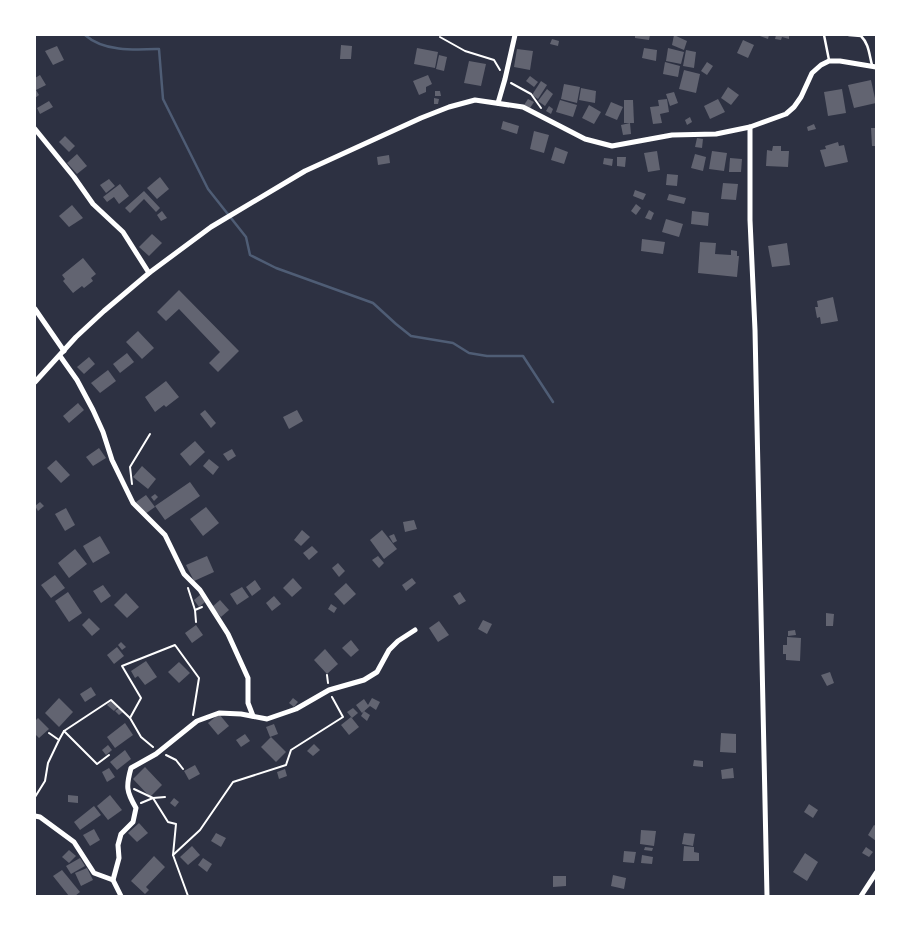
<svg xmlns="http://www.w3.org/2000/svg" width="911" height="931" viewBox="0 0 911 931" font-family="Cabin,sans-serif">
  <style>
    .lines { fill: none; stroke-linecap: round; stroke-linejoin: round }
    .stream { stroke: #4f5d75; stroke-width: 2.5 }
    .building { fill: #626471 }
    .path { stroke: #fff; stroke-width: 2 }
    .service { stroke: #fff; stroke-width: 2.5 }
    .minor { stroke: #fff; stroke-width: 5 }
  </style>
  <rect width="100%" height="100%" fill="#2d3142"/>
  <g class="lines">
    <path class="stream" d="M 85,35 C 104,52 135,50 159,49 L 163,99 L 208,189 L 246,237 L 250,255 L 276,268 L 373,303 L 396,324 L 411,336 L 453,343 L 469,353 L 487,356 L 523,356 L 553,402"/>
  </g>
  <g class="building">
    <path d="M 635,35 L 650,35 L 649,40 L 635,38 Z"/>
    <path d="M 674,35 L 687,41 L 684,50 L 672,45 Z"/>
    <path d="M 757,35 L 769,35 L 768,39 Z"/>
    <path d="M 776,35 L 789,35 L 789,39 L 782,37 L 781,40 L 775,39 Z"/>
    <path d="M 552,39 L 559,41 L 558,46 L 550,44 Z"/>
    <path d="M 743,40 L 754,45 L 748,58 L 737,53 Z"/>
    <path d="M 341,45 L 352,46 L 351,59 L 340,59 Z"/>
    <path d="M 57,46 L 64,60 L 53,65 L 45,51 Z"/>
    <path d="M 417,48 L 438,52 L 435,68 L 414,64 Z"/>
    <path d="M 644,48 L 657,50 L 656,61 L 642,58 Z"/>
    <path d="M 668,48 L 684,52 L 681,64 L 666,61 Z"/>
    <path d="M 517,49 L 533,51 L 530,70 L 514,67 Z"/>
    <path d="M 686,50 L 696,52 L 694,68 L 683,66 Z"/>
    <path d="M 439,55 L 447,57 L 444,71 L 436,69 Z"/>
    <path d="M 469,61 L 486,64 L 481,86 L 464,83 Z"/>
    <path d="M 665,62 L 680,66 L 678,77 L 663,74 Z"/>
    <path d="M 707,62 L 713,66 L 707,75 L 701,71 Z"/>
    <path d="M 684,70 L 700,74 L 696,93 L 679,89 Z"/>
    <path d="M 40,75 L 46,85 L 36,90 L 39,95 L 35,98 L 35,78 Z"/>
    <path d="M 428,75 L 432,84 L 426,87 L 426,92 L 419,95 L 413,81 Z"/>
    <path d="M 530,76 L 538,82 L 534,87 L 526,81 Z"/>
    <path d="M 871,80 L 876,103 L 854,108 L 848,85 Z"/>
    <path d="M 541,81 L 547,85 L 538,99 L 532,95 Z"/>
    <path d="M 564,84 L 580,87 L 577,103 L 561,99 Z"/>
    <path d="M 728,87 L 739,95 L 731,105 L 721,98 Z"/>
    <path d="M 581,88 L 596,91 L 595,103 L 579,100 Z"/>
    <path d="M 547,89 L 553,94 L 545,106 L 538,101 Z"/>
    <path d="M 842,89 L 846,113 L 828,116 L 824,92 Z"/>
    <path d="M 435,91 L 440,91 L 441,96 L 435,96 Z"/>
    <path d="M 674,92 L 678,103 L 670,106 L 666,94 Z"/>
    <path d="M 434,98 L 439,99 L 438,104 L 434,104 Z"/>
    <path d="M 528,99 L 534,102 L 530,108 L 524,105 Z"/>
    <path d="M 667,99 L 669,112 L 660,114 L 662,123 L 653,124 L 650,107 L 659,106 L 658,100 Z"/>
    <path d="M 718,99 L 725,112 L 710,119 L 704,106 Z"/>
    <path d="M 560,100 L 577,105 L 573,117 L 556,112 Z"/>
    <path d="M 624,100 L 633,100 L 634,123 L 624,123 Z"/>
    <path d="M 49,101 L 53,107 L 40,114 L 37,108 Z"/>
    <path d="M 611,102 L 623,107 L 617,120 L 605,115 Z"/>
    <path d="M 589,105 L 601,112 L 594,124 L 582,118 Z"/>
    <path d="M 549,106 L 553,109 L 551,114 L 546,111 Z"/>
    <path d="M 690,117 L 692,122 L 687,125 L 685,120 Z"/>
    <path d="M 503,121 L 519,126 L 517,134 L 501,129 Z"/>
    <path d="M 630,123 L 631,134 L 623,135 L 621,125 Z"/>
    <path d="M 814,124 L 816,129 L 808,131 L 807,127 Z"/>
    <path d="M 871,128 L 876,128 L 876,146 L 872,146 Z"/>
    <path d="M 534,131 L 549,135 L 544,153 L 530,149 Z"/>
    <path d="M 65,136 L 75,146 L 69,152 L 59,142 Z"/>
    <path d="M 697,138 L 703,139 L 702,148 L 695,147 Z"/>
    <path d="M 838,142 L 839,146 L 844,145 L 848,162 L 825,167 L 820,150 L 826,149 L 825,146 Z"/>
    <path d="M 773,146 L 781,146 L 781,151 L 789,151 L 788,167 L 766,166 L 767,150 L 772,151 Z"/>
    <path d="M 555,147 L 568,152 L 564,164 L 551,160 Z"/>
    <path d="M 657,151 L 660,170 L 648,172 L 644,153 Z"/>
    <path d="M 712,151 L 727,153 L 724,171 L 709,169 Z"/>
    <path d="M 77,154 L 87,166 L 77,174 L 67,163 Z"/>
    <path d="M 695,154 L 706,157 L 703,171 L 691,168 Z"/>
    <path d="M 389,155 L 390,163 L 378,165 L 377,157 Z"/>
    <path d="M 617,157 L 626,157 L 625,167 L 617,166 Z"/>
    <path d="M 604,158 L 613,159 L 612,166 L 603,164 Z"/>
    <path d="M 730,158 L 742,159 L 741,172 L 729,172 Z"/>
    <path d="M 667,174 L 678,175 L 677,186 L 666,185 Z"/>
    <path d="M 160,177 L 169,189 L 157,199 L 147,188 Z"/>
    <path d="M 109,179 L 115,186 L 106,193 L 100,185 Z"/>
    <path d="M 723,183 L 738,184 L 736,200 L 721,199 Z"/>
    <path d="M 120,184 L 129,196 L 119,204 L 114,197 L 107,202 L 103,197 Z"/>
    <path d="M 635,190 L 646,194 L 643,200 L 633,196 Z"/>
    <path d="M 144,191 L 160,208 L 156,212 L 144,199 L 130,213 L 125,208 Z"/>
    <path d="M 669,194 L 686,198 L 684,204 L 667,200 Z"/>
    <path d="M 636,204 L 641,208 L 636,215 L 631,211 Z"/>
    <path d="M 72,205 L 83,218 L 69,227 L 59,216 Z"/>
    <path d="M 649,210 L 654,213 L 651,220 L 645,218 Z"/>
    <path d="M 162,211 L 167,218 L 161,221 L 157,215 Z"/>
    <path d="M 692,211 L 709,213 L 708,226 L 691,224 Z"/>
    <path d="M 666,219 L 683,224 L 679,237 L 662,232 Z"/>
    <path d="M 152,234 L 162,243 L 149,256 L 139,247 Z"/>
    <path d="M 642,239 L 665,242 L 663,254 L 641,251 Z"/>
    <path d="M 700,242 L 716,243 L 715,254 L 731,255 L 731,250 L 737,251 L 737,256 L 739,256 L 737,277 L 698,273 Z"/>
    <path d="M 787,243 L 790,265 L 772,267 L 768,246 Z"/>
    <path d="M 83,258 L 96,274 L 91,278 L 93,281 L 84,288 L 82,286 L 73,293 L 63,281 L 65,279 L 62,275 Z"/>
    <path d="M 179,290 L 239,351 L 218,372 L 209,363 L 220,352 L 179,309 L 166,321 L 157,312 Z"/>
    <path d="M 833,297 L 838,321 L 821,324 L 820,317 L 817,318 L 815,307 L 818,307 L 817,301 Z"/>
    <path d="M 138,331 L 154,348 L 142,359 L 126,342 Z"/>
    <path d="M 127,353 L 134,362 L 120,373 L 113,364 Z"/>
    <path d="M 89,357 L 95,364 L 84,374 L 77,367 Z"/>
    <path d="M 108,370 L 116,381 L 100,393 L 91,383 Z"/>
    <path d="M 166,381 L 179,397 L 166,407 L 164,405 L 155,412 L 145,397 Z"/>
    <path d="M 78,403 L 84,410 L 69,423 L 63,416 Z"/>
    <path d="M 205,410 L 216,423 L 211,428 L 200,414 Z"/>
    <path d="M 297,410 L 303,421 L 289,429 L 283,417 Z"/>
    <path d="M 195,441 L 205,452 L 190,466 L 180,454 Z"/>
    <path d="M 99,448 L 106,458 L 93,466 L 86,457 Z"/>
    <path d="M 232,449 L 236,456 L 228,461 L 223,454 Z"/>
    <path d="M 209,459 L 219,467 L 213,475 L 203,466 Z"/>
    <path d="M 56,460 L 70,475 L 61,483 L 47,468 Z"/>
    <path d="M 142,466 L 156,479 L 148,489 L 133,477 Z"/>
    <path d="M 190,482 L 200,496 L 165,520 L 155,506 Z"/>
    <path d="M 155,494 L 158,497 L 154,501 L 151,497 Z"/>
    <path d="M 146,495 L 155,507 L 145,514 L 136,502 Z"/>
    <path d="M 40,502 L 44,506 L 38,511 L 35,506 Z"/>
    <path d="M 206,507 L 219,523 L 203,536 L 190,519 Z"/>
    <path d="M 66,508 L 75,525 L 65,531 L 55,514 Z"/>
    <path d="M 414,520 L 417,529 L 405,532 L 403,522 Z"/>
    <path d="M 302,530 L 310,537 L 301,546 L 294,540 Z"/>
    <path d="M 382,530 L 397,549 L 384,559 L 370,540 Z"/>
    <path d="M 394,534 L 397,541 L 393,543 L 389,536 Z"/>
    <path d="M 100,536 L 110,553 L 93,563 L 83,546 Z"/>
    <path d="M 312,546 L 318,552 L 309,560 L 303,553 Z"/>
    <path d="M 75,549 L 87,564 L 69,578 L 58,563 Z"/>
    <path d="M 207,556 L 214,572 L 194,581 L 186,565 Z"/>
    <path d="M 378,556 L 384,563 L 379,568 L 372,560 Z"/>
    <path d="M 338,563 L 345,571 L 339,577 L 332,568 Z"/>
    <path d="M 55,575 L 65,588 L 51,598 L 41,585 Z"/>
    <path d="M 293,578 L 302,588 L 292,597 L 283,588 Z"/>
    <path d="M 412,578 L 416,583 L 406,591 L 402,585 Z"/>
    <path d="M 255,580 L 261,589 L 252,596 L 246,587 Z"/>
    <path d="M 346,583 L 356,594 L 344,605 L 334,594 Z"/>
    <path d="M 103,585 L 111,596 L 101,603 L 93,591 Z"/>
    <path d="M 242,587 L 249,597 L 237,605 L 230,594 Z"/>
    <path d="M 68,592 L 82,613 L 69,622 L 55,601 Z"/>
    <path d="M 460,592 L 466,601 L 459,605 L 453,596 Z"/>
    <path d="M 126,593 L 139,607 L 127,618 L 114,605 Z"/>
    <path d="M 200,595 L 205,602 L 199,607 L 194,600 Z"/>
    <path d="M 274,596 L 281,604 L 272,611 L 266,603 Z"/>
    <path d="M 220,600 L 229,610 L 221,617 L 212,607 Z"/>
    <path d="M 331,604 L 337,608 L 334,613 L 328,609 Z"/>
    <path d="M 826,613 L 834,614 L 833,626 L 826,626 Z"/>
    <path d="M 89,618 L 100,629 L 92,636 L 82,625 Z"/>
    <path d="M 483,620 L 492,624 L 487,634 L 478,629 Z"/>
    <path d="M 439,621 L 449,635 L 438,642 L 429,628 Z"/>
    <path d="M 196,625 L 203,635 L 192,643 L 185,633 Z"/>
    <path d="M 795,630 L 796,635 L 788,636 L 788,631 Z"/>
    <path d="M 787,637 L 801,638 L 800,661 L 786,660 L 786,654 L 783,654 L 783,645 L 787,645 Z"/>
    <path d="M 351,640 L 359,650 L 351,657 L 342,648 Z"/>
    <path d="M 121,642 L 126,647 L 122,650 L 118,645 Z"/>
    <path d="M 117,647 L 124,656 L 114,664 L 107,655 Z"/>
    <path d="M 325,649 L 338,664 L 327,674 L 314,660 Z"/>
    <path d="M 146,661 L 157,677 L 145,685 L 138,676 L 135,678 L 131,671 Z"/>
    <path d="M 179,662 L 190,673 L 179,683 L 168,672 Z"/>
    <path d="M 830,672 L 834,683 L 827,686 L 821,675 Z"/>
    <path d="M 91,687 L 96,695 L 85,702 L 80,694 Z"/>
    <path d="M 59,698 L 73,712 L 59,727 L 45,713 Z"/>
    <path d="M 293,698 L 298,702 L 294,707 L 289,703 Z"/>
    <path d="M 372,698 L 380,702 L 376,710 L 370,706 L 362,713 L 356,705 L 364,699 L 368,705 Z"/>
    <path d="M 111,701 L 118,707 L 114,711 L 107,705 Z"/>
    <path d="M 119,708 L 123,712 L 119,715 L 115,711 Z"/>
    <path d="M 353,708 L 358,713 L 352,718 L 347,712 Z"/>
    <path d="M 364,711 L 370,715 L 367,721 L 361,716 Z"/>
    <path d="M 219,714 L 229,726 L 218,735 L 208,723 Z"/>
    <path d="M 351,717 L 359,727 L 349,735 L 341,725 Z"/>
    <path d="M 38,718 L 49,729 L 39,738 L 35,734 L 35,721 Z"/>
    <path d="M 125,723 L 133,735 L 115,748 L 107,737 Z"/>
    <path d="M 274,724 L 278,734 L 270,737 L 266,727 Z"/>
    <path d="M 721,733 L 736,734 L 736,753 L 720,752 Z"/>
    <path d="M 245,734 L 250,741 L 241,747 L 236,740 Z"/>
    <path d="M 271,737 L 286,752 L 276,762 L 261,747 Z"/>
    <path d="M 314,744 L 320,750 L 313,756 L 307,751 Z"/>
    <path d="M 108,745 L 112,750 L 106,755 L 102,750 Z"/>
    <path d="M 125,750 L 131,759 L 117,770 L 110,762 Z"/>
    <path d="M 694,760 L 703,761 L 703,767 L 693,766 Z"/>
    <path d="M 195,765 L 200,774 L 189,780 L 184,771 Z"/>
    <path d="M 145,767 L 162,785 L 150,797 L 133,779 Z"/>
    <path d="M 109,768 L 115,777 L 107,782 L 102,772 Z"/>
    <path d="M 733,768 L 734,778 L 722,779 L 721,770 Z"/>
    <path d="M 285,769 L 287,776 L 279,779 L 277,772 Z"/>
    <path d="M 68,795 L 78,796 L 78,803 L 68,802 Z"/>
    <path d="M 110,795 L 122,810 L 108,820 L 97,806 Z"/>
    <path d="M 174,798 L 179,802 L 175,807 L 170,803 Z"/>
    <path d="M 809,804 L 818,810 L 813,818 L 804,812 Z"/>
    <path d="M 94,806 L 101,815 L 80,830 L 74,822 Z"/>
    <path d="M 139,823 L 148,833 L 137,842 L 128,833 Z"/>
    <path d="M 874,825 L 876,826 L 876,841 L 868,835 Z"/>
    <path d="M 94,829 L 100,840 L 90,846 L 83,835 Z"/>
    <path d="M 641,830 L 656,831 L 654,846 L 640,844 Z"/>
    <path d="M 216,833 L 226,838 L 221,847 L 211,841 Z"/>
    <path d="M 684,833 L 695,834 L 693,846 L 682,844 Z"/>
    <path d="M 192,846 L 200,855 L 188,865 L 180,857 Z"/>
    <path d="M 684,846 L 694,847 L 694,852 L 699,853 L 699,861 L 683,861 Z"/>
    <path d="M 645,847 L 653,848 L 652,851 L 644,850 Z"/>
    <path d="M 866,847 L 873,852 L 869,857 L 862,853 Z"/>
    <path d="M 69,850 L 76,856 L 69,863 L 62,857 Z"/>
    <path d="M 624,851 L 636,852 L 634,863 L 623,862 Z"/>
    <path d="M 805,853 L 818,862 L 807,881 L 793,872 Z"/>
    <path d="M 642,855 L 653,857 L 652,864 L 641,863 Z"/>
    <path d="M 154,856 L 165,867 L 146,887 L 149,890 L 145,894 L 131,881 Z"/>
    <path d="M 80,858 L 85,866 L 71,874 L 66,866 Z"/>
    <path d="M 203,858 L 212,864 L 207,872 L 198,865 Z"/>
    <path d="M 87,868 L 93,880 L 81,886 L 75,873 Z"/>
    <path d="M 62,870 L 80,892 L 75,896 L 69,896 L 53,876 Z"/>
    <path d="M 613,875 L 626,878 L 624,889 L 611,886 Z"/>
    <path d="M 553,876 L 566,876 L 566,886 L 553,887 Z"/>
  </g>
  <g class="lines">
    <g class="path">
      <path d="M 440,37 L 465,51 L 494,60 L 500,70"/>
      <path d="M 511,83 L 531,94 L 541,108"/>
      <path d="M 132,484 L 130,467 L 150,434"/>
      <path d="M 188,588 L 195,610"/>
      <path d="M 196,622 L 195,610 L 202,607"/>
      <path d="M 327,675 L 328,683"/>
      <path d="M 130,718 L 141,698 L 122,666 L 175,645 L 199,678 L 193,715"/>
      <path d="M 59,740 L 64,731"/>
      <path d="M 109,755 L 97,764 L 64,731 L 111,700 L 130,718 L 141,737 L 153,747"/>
      <path d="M 166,755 L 176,760 L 183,769"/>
      <path d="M 134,789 L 153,798 L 168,822 L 176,824 L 173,855"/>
      <path d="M 35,797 L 45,781 L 48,763 L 59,740 L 49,733"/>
      <path d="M 141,803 L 153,798 L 165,797"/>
      <path d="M 188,896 L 173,855 L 200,830 L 233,782 L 286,765 L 291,750 L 343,717 L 332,697"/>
    </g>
    <g class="service">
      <path d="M 824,35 L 829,60"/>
      <path d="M 849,35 L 861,36 C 869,44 869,54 872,65"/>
    </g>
    <g class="minor">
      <path d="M 498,103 L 505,79 L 515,35"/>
      <path d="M 750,127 L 750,220 L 755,330 L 767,896"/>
      <path d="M 35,129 L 74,177 L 93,204 L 123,232 L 149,273"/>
      <path d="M 35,309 L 64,351"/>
      <path d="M 60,356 L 77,380 L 93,410 L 103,432 L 112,460 L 133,503 L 165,535 L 184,574 L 200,590 L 228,634 L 248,678 L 248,703 L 253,716"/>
      <path d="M 35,382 L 76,337 L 104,311 L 149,273 L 211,227 L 305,171 L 421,118 L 449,107 L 475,100 L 523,107 L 585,139 L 612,146 L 672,135 L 716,134 L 750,127 L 786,114 L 794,107 L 801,97 L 812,73 L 821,65 L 829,61 L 840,61 L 876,67"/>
      <path d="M 35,816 L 40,817 L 74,842 L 94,873 L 113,880"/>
      <path d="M 121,896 L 113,880 L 119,858 L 118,845 L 121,834 L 133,822 L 136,808 C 126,791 126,786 131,768 L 156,754 L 197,721 L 219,713 L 241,714 L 267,719 L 296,709 L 329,690 L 364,680 L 377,672 L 389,650 L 398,641 L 415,630"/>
      <path d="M 861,896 L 876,873"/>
    </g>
  </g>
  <rect width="911" height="931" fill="none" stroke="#ffffff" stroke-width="72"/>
</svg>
